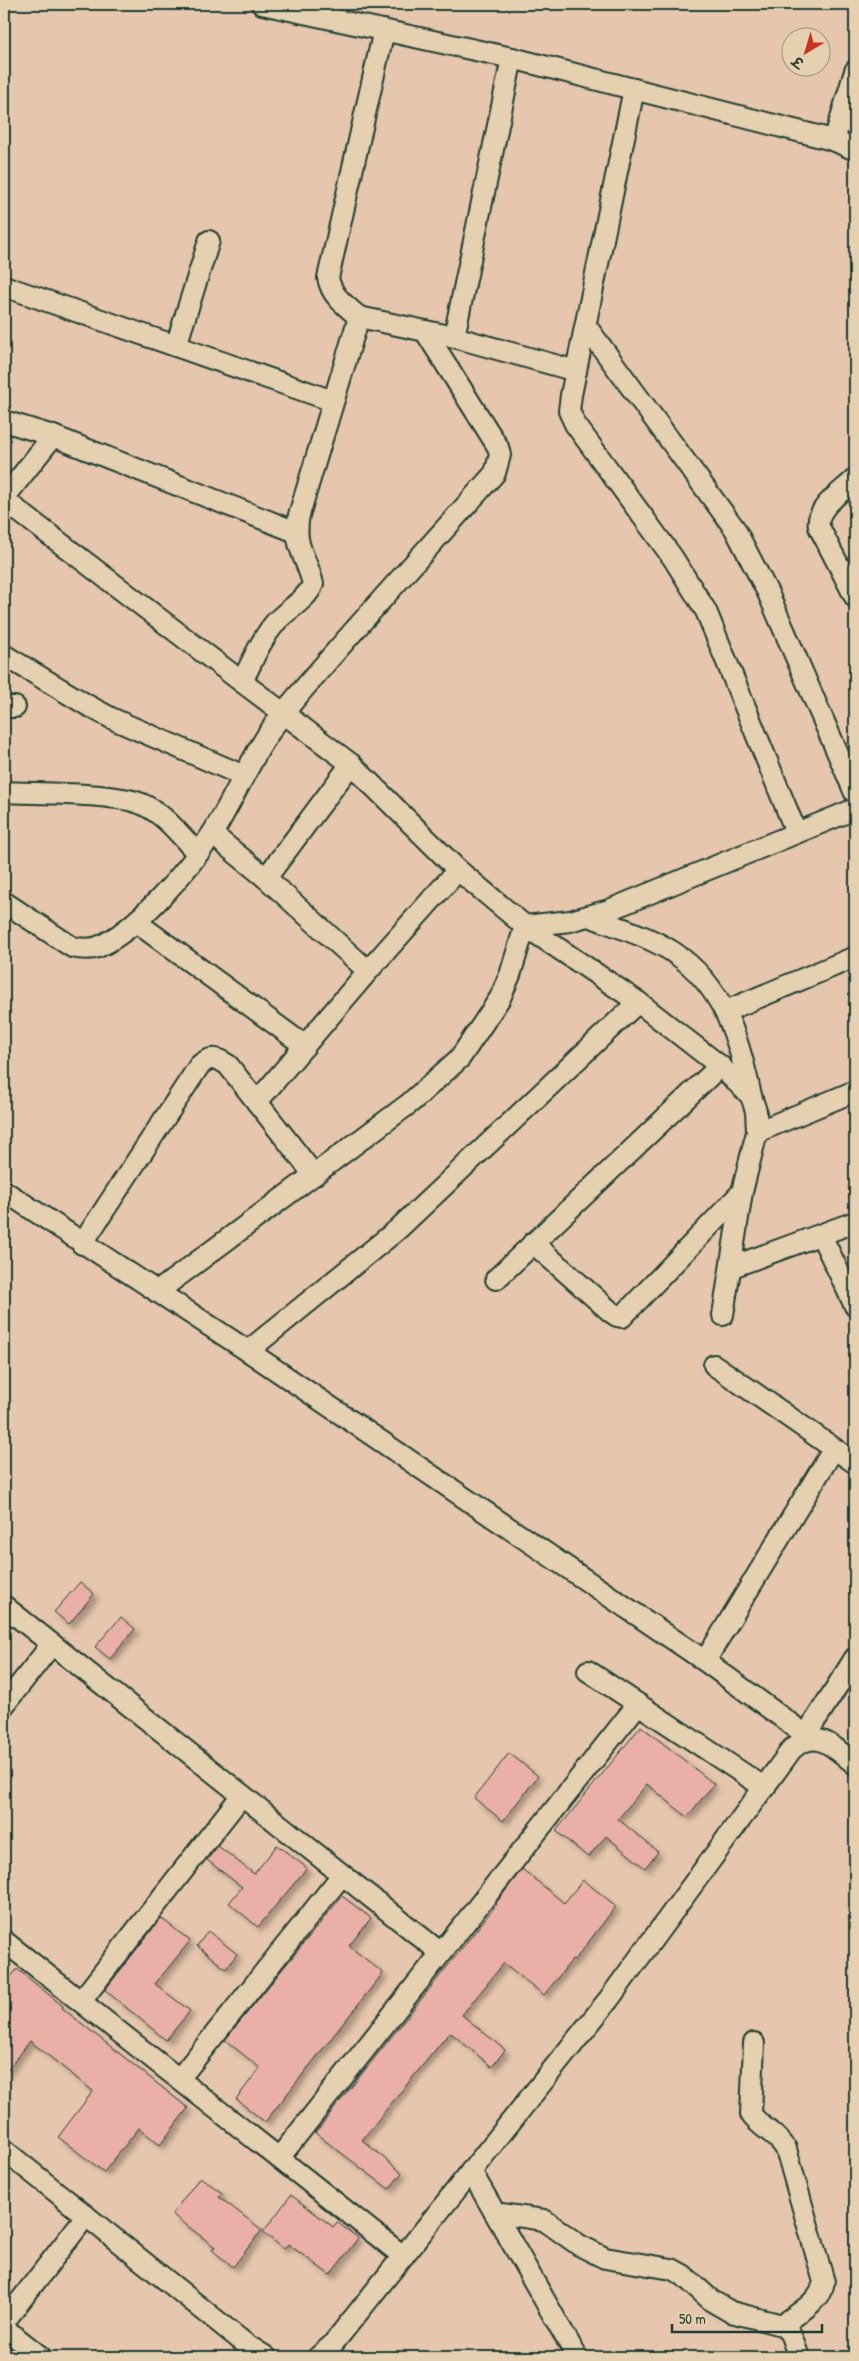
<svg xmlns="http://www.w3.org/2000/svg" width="859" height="2361" viewBox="0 0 859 2361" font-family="'Patrick Hand','Playpen Sans Deva',sans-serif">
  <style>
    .building { fill: #eaafa7; stroke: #1f3d34; filter: url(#shadow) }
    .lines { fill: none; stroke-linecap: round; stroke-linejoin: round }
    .minor-casing { stroke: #1f3d34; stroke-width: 24 }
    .minor { stroke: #e5d1b0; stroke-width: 20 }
  </style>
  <defs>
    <filter id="shadow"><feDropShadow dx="4.5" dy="4.5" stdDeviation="2.5" flood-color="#0004"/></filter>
  </defs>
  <rect width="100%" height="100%" fill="#e6c7ad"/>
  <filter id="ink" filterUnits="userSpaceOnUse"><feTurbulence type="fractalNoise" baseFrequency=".02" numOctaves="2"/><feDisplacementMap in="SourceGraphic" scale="10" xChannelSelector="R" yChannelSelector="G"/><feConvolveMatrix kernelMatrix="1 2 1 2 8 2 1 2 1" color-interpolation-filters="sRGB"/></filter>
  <g filter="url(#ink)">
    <g class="building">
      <path d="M 80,1582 L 94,1594 L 69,1624 L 54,1612 Z"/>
      <path d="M 121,1617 L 135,1629 L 110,1659 L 95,1647 Z"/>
      <path d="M 641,1726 L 714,1784 L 687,1817 L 647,1784 L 618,1819 L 658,1852 L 645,1868 L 606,1836 L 588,1857 L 556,1831 Z"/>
      <path d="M 509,1753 L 538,1776 L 503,1821 L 474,1798 Z"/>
      <path d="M 277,1845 L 307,1868 L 258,1927 L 229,1903 L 242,1887 L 207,1860 L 218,1846 L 254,1874 Z"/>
      <path d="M 522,1869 L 564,1903 L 583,1880 L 616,1906 L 574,1961 L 572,1960 L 544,1995 L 504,1963 L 462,2015 L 505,2050 L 492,2067 L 450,2032 L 390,2105 L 362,2140 L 402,2173 L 389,2189 L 315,2133 L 497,1904 L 496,1903 Z"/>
      <path d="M 342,1896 L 371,1918 L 349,1946 L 383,1973 L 265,2122 L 236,2099 L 260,2068 L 225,2040 Z"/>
      <path d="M 161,1918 L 190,1941 L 155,1984 L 190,2011 L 166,2040 L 105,1990 Z"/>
      <path d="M 208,1931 L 237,1954 L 226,1969 L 197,1946 Z"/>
      <path d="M 17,1969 L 63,2006 L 62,2008 L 188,2108 L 160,2145 L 139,2128 L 104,2172 L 58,2137 L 93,2091 L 30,2041 L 4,2075 L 4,1986 Z"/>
      <path d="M 200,2177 L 222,2193 L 219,2197 L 262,2230 L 233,2267 L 212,2250 L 215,2247 L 172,2214 Z"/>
      <path d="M 291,2195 L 333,2227 L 337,2222 L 358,2238 L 330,2275 L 288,2244 L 284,2249 L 263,2232 Z"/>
    </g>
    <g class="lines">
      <defs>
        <g id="minor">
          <path d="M 262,4 L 512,58 L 833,140 L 855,150"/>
          <path d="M 634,89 L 571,395 L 569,411 L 575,424 L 673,558 L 706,611 L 796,832"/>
          <path d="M 834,141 L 855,71"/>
          <path d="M 4,286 L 333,401"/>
          <path d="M 359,317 C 345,305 332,297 328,278 L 384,30"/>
          <path d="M 586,326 L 735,529 L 768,593 L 855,793"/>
          <path d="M 454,337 L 512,58"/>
          <path d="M 176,346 L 209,241"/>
          <path d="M 576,371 L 454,337 L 359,317 L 299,515 C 293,547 306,555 313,584 C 307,600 286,610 275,623 C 260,641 252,662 242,682 L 351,764 L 458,870 L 525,926 L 570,921 L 609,910 L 855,809"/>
          <path d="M 4,421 L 53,436 L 296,532"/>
          <path d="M 855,479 C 843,492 815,507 819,527 L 855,597"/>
          <path d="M 4,498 L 53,436"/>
          <path d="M 4,500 L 242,682"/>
          <path d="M 4,655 L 87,705 L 113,719 L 244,776"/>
          <path d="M 4,707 L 15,707"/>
          <path d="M 4,792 C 36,794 121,792 146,806 C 166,816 182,837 197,853"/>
          <path d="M 212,834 L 266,878 L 368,971"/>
          <path d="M 266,878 L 351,764"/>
          <path d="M 4,902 L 72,947 C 81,949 89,950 98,947 C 136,931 189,869 212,834 C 237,794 255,747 285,711 C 352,630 425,552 495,473 L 500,455 L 498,447 L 425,331"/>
          <path d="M 589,916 C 617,927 648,936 673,952 C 724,986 739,1039 751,1096"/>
          <path d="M 136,922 L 305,1046"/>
          <path d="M 726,1011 L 855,957"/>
          <path d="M 257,1102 L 368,971 L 458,870"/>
          <path d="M 757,1132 L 855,1091"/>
          <path d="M 4,1191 L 248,1351 L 705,1661 L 810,1738"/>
          <path d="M 821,1235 L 855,1306"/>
          <path d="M 533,1243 L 611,1312 L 617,1316 L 622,1317 L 742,1192"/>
          <path d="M 82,1244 L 199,1066 C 210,1056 216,1057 228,1065 L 314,1175"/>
          <path d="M 732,1267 L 855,1222"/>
          <path d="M 496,1279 L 720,1066"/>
          <path d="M 157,1292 L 410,1103 L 460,1058 L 500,998 L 510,975 L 525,926 L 638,1002 L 720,1066 L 751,1096 L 756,1111 L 757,1132 L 742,1192 L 723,1315"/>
          <path d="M 248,1351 L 397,1230 L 638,1002"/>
          <path d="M 714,1365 L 855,1463"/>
          <path d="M 4,1606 L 441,1953"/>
          <path d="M 705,1661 L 833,1450"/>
          <path d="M 588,1671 L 765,1788"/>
          <path d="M 4,1705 L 52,1644"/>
          <path d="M 806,1735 L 855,1658"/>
          <path d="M 4,1941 L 403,2256"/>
          <path d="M 81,2001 L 242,1795"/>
          <path d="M 754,2043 L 751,2114 C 760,2128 777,2133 786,2149 L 824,2282 C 820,2302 797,2314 782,2325"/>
          <path d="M 179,2079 L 342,1875"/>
          <path d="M 4,2150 L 247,2345 L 266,2357"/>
          <path d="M 279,2158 L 638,1704"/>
          <path d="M 471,2171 L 577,2357"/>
          <path d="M 495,2213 L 544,2220 L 579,2245 L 605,2258 L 672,2269 L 683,2275 L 712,2301 L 731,2312 L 782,2325 L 790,2333 L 799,2357"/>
          <path d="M 4,2322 L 86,2216"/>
          <path d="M 4,2328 L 41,2357"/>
          <path d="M 318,2357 L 332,2345 L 609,1999 L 792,1749 C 818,1727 834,1748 855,1764"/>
        </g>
      </defs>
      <use href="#minor" class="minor-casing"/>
      <use href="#minor" class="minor"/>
    </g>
  </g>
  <rect width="859" height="2361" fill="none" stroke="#e5d1b0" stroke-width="20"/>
  <rect x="10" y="10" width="839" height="2341" fill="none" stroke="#1f3d34" stroke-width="2" filter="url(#ink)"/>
  <g transform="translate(806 52) rotate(218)"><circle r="24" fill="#e5d1b0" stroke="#96967e"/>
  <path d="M0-4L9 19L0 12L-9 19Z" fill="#c8321e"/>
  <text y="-8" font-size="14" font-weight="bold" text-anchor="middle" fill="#1f3d34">उ</text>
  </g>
  <path d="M672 2324v8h150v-8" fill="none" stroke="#1f3d34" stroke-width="2.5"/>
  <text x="679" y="2324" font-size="15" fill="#1f3d34" stroke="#e5d1b0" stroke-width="4" paint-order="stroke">50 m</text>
</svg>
